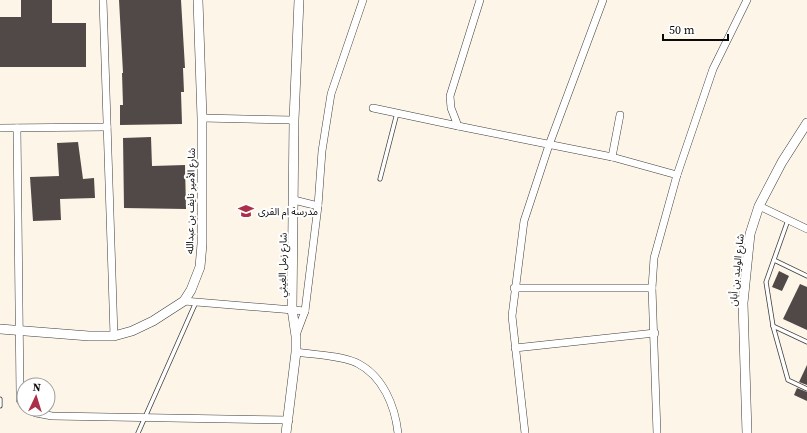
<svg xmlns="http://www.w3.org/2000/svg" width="807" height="433" viewBox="0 0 807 433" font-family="'Source Serif 4','Noto Sans Arabic',serif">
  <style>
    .building { fill: #514947 }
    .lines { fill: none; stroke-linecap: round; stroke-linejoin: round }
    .service-casing { stroke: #3d3d3d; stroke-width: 5 }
    .minor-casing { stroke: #3d3d3d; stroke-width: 8 }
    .tertiary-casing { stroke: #3d3d3d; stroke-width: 10 }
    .service { stroke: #fff; stroke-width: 3.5 }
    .minor { stroke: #fff; stroke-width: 7 }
    .tertiary { stroke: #fff; stroke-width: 9 }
    .labels { text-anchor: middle; stroke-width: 4; stroke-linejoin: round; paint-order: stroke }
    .street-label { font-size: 10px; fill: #0a0a0a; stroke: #fff }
    .poi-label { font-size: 10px; fill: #0a0a0a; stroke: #fff; text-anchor: start }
  </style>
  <rect width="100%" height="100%" fill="#fdf6e8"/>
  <g class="building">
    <path d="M 21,0 L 52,0 L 52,23 L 86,23 L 86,67 L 0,67 L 0,17 L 21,17 Z"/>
    <path d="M 119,0 L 181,0 L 185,68 L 183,68 L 184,92 L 181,92 L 182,124 L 120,125 L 120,105 L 123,105 L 122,73 L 123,73 Z"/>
    <path d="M 151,137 L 152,166 L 185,165 L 186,209 L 124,208 L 123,138 Z"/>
    <path d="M 78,142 L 83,179 L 94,178 L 95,198 L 60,199 L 61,220 L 33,221 L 30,177 L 59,176 L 57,143 Z"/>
    <path d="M 779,271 L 789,276 L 782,291 L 772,287 Z"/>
    <path d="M 800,284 L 807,287 L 807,330 L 783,319 Z"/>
    <path d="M 807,365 L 807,385 L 799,382 Z"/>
    <path d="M 797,388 L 807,392 L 807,401 L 794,395 Z"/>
  </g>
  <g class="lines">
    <defs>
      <g id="service">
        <path d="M 380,179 L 397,113"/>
        <path d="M 788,220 L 766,282 L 773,326 L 788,380 L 807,389"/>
        <path d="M 774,260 L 807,276"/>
        <path d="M 773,326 L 807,342"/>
        <path d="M 0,399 L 0,406"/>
        <path d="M 138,433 L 196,302"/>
      </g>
      <g id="minor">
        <path d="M 103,0 L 114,336"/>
        <path d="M 480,0 L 450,96 L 451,108 L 458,126 L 612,157 L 677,175"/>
        <path d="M 373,108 L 458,126"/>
        <path d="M 202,118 L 294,120"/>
        <path d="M 0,128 L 107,127"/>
        <path d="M 17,128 L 20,393 L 20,400 L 24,405"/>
        <path d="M 612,157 L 620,115"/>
        <path d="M 294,200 L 318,206"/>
        <path d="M 759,206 L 807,229"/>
        <path d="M 514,288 L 652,288"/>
        <path d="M 184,301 L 305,311"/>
        <path d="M 296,335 L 305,311 L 318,206 L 322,151 L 331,94 L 363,0"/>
        <path d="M 515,348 L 655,333"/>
        <path d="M 296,352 C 315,355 339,355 357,363 C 383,376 395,406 398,433"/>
        <path d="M 27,409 L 36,413 L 52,416 L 289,420"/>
        <path d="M 525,433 L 512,316 L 524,221 L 549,145 L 603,0"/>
        <path d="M 657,433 L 652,288 L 654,258 L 677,175 L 713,69 L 747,0"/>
      </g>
      <g id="tertiary">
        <path d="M 0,329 L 89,336 L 114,336 L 132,331 L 153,321 L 184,301 L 191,290 L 200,267 L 202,244 L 202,118 L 198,0"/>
        <path d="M 286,433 L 296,352 L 296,336 L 292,309 L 294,120 L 299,0"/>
        <path d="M 747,433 L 743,303 L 750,234 L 759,206 L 782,162 L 807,123"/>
      </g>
    </defs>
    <use href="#service" class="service-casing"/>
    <use href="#minor" class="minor-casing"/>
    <use href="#tertiary" class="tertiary-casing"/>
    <use href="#service" class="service"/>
    <use href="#minor" class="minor"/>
    <use href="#tertiary" class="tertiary"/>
  </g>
  <defs>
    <symbol id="school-bare" viewBox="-9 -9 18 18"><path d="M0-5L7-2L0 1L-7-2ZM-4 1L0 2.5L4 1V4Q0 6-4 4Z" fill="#ac2f49" stroke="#fff" stroke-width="2.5" paint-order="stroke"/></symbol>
  </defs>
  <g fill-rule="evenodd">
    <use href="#school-bare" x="235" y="200" width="22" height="22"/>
  </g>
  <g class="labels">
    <g class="street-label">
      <text transform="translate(190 201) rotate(-89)" y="4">شارع الأمير نايف بن عبدالله</text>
      <text transform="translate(282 265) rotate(-89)" y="4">شارع زمل الغيثي</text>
      <text transform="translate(736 270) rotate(-84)" y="4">شارع الوليد بن أبان</text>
    </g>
    <g class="poi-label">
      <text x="258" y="215">مدرسة ام القرى</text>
    </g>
  </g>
  <g transform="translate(36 397) rotate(4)"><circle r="19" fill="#ffffff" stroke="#9d9d9d"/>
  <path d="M0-3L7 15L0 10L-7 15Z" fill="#ac2f49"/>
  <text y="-6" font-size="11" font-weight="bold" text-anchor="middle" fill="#0a0a0a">N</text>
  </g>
  <path d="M663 34v6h65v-6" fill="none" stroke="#0a0a0a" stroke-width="2"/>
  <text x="669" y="34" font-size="12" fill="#0a0a0a" stroke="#ffffff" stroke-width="3" paint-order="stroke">50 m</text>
</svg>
